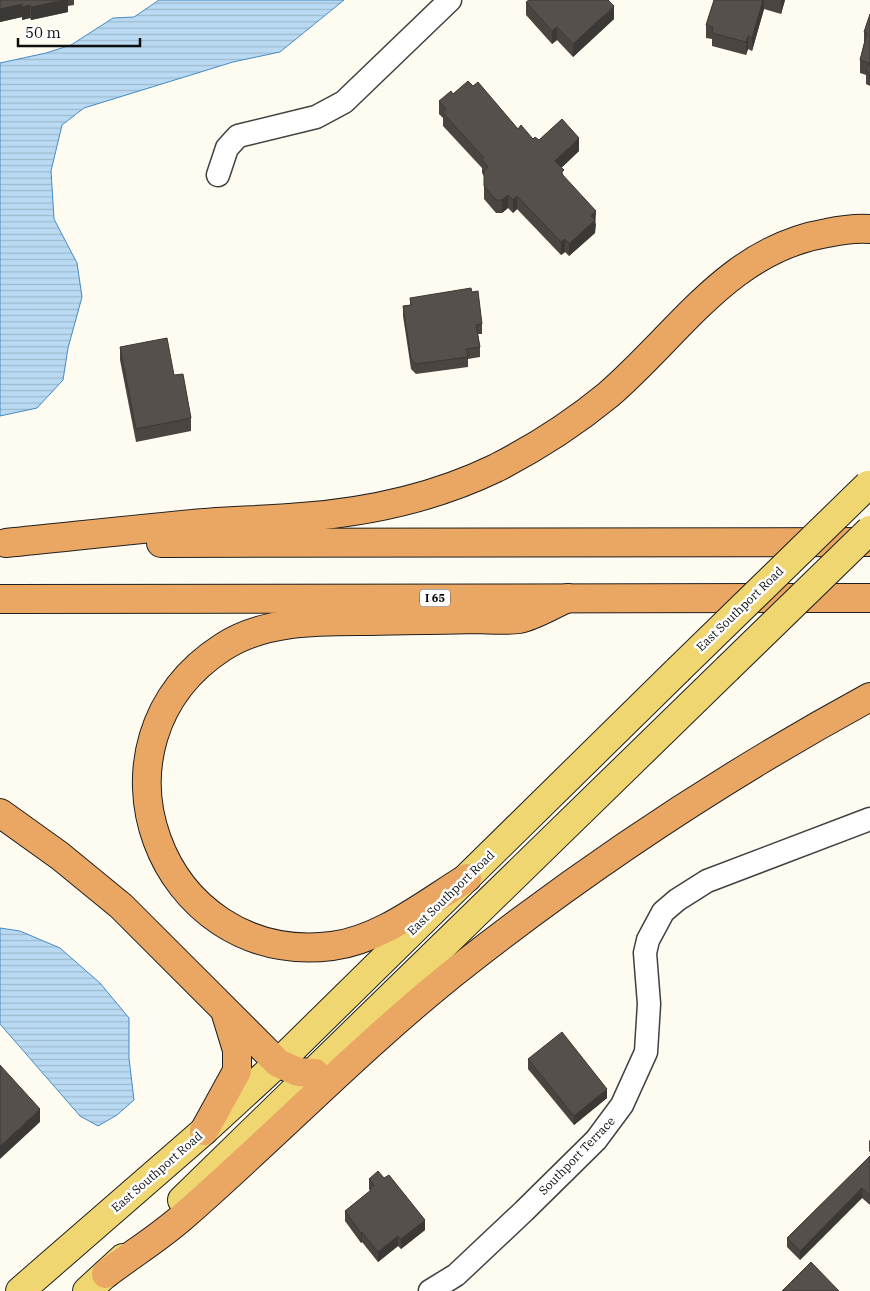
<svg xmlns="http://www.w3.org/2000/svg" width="870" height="1291" viewBox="0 0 870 1291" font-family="'IBM Plex Serif',serif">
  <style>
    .water { fill: url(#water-rules); stroke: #458bc4 }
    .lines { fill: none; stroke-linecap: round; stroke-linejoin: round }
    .minor-casing { stroke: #414141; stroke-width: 25 }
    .major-casing { stroke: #1f1f1f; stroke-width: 30 }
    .highway-casing { stroke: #1f1f1f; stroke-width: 30 }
    .minor { stroke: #fff; stroke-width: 22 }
    .major { stroke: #efd670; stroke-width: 28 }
    .highway { stroke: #eaa763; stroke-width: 28 }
    .major-bridge-casing { stroke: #1f1f1f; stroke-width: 30; stroke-linecap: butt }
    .major-bridge { stroke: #efd670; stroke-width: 28 }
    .wall { fill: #4a4541 }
    .shaded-wall { fill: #3c3835 }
    .building { fill: #56504c; stroke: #3c3835 }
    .labels { text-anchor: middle; stroke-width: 5; stroke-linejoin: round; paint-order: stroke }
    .shield { fill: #fff; stroke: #565656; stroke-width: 1 }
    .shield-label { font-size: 11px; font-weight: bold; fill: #0e0e0e }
    .street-label { font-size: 12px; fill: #0e0e0e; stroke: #fff }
  </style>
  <defs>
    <pattern id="water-rules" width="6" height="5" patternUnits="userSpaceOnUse" patternTransform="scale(1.25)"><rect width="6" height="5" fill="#b9daf2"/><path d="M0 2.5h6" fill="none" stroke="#9ebace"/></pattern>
  </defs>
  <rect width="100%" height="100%" fill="#fefcf1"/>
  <g class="water">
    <path d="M 159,0 L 344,0 L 280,52 L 233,62 L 84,108 L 62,125 L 51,171 L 54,219 L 77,263 L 82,297 L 68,348 L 63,380 L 37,408 L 0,416 L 0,63 L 46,53 L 71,45 L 113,18 L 134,17 Z"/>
    <path d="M 0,928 L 20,931 L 60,948 L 100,983 L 129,1018 L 129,1058 L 134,1100 L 117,1115 L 98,1126 L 80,1116 L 0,1024 Z"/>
  </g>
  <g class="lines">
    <defs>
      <g id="minor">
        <path d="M 218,175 L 227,148 L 238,136 L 316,117 L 344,102 L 450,0"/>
        <path d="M 430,1291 L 456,1275 L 524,1211 L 596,1140 L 622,1105 L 646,1052 L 649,1004 L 645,953 L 648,940 L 663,912 L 677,900 L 707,881 L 870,819"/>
      </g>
      <g id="major">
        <path d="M 182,1200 L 727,669"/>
        <path d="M 20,1291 L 204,1131 L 278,1063 L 678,670"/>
        <path d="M 87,1291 L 123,1258"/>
      </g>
      <g id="highway">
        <path d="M 6,543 C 76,536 146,528 216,522 C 244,520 273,520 302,517 C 368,512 436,497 496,468 C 535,448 574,423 608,395 C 679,334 729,249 827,233 C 841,230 856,228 870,229"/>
        <path d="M 161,543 L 870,542"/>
        <path d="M 0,599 L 870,598"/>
        <path d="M 0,813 L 60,856 L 121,906 L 278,1063 L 298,1072 L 315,1073"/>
        <path d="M 467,878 C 426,903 381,940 332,946 C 158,967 76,742 223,647 C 266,619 323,621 371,621 C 405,620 438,620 472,619 C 487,619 504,621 519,619 C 535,616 553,604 568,598"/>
        <path d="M 204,1131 L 237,1071 L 237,1050 L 226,1014"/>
        <path d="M 106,1274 C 132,1254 162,1236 187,1213 C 276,1135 359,1049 452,974 C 583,870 723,777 870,697"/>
      </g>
    </defs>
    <use href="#minor" class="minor-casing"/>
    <use href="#major" class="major-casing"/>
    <use href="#highway" class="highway-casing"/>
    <use href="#minor" class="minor"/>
    <use href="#major" class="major"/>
    <use href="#highway" class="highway"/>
    <defs>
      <g id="major-bridge">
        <path d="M 727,669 L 870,530"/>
        <path d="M 678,670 L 868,485"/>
      </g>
    </defs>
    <use href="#major-bridge" class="major-bridge-casing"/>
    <use href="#major-bridge" class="major-bridge"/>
  </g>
  <g class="wall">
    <path d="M 0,0 L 74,0 L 74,5 L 68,6 L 68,12 L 31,20 L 30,18 L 22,20 L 22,17 L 0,22 Z"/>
    <path d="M 714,0 L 785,0 L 781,14 L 764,9 L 752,51 L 748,49 L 746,55 L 712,46 L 712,39 L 706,38 L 706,25 Z"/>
    <path d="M 526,2 L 614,19 L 573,57 L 557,40 L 552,44 L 526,15 Z"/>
    <path d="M 870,14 L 870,86 L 866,84 L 866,75 L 860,73 L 860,60 L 864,43 L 864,32 Z"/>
    <path d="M 473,86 L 518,129 L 533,139 L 579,151 L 561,168 L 564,177 L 596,224 L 595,233 L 569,256 L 565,252 L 561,255 L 517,209 L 513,213 L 508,208 L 502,213 L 496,213 L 484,199 L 484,176 L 482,173 L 482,168 L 443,126 L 443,118 L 439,114 L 439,101 L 453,94 Z"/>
    <path d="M 472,292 L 482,324 L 482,334 L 478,334 L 480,347 L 480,357 L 468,359 L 468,367 L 416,374 L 411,369 L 403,316 L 403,306 L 410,305 L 410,298 Z"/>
    <path d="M 120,347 L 174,375 L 191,418 L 191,431 L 136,442 L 120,360 Z"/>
    <path d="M 528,1059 L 607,1098 L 574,1125 L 528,1069 Z"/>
    <path d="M 870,1140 L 870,1152 L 869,1151 L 869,1141 Z"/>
    <path d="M 870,1156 L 870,1205 L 862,1198 L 800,1260 L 787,1247 L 787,1238 Z"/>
    <path d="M 369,1179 L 425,1230 L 401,1249 L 398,1246 L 378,1262 L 362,1242 L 361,1243 L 345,1221 L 345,1211 L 370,1191 L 369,1189 Z"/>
  </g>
  <g class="shaded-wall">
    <path d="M 64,0 L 68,0 L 68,12 L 31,20 L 31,7 Z"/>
    <path d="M 763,0 L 764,0 L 764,9 L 752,51 L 752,38 Z"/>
    <path d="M 782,0 L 785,0 L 781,14 L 781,1 Z"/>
    <path d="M 22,4 L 22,17 L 0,22 L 0,9 Z"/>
    <path d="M 30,5 L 30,18 L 22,20 L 22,7 Z"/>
    <path d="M 614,6 L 614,19 L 573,57 L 573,44 Z"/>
    <path d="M 557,27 L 557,40 L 552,44 L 552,31 Z"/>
    <path d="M 748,36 L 748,49 L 746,55 L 746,42 Z"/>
    <path d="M 579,138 L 579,151 L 555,174 L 555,161 Z"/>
    <path d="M 508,195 L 508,208 L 502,213 L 502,200 Z"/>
    <path d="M 517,196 L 517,209 L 513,213 L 513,200 Z"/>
    <path d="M 596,211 L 595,233 L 569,256 L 569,244 L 591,216 Z"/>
    <path d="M 565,239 L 565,252 L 561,255 L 561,242 Z"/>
    <path d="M 607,1089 L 607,1098 L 574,1125 L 574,1116 Z"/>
    <path d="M 40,1109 L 40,1122 L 0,1159 L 0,1146 Z"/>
    <path d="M 862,1188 L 862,1198 L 800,1260 L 800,1251 Z"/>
    <path d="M 425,1220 L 425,1230 L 401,1249 L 401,1239 Z"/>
    <path d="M 362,1232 L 362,1242 L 361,1243 L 361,1233 Z"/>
    <path d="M 398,1236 L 398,1246 L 378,1262 L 378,1252 Z"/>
  </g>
  <g class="building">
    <path d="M 0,0 L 64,0 L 31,7 L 30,5 L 22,7 L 22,4 L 0,9 Z"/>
    <path d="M 529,0 L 608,0 L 614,6 L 573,44 L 557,27 L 552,31 L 526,2 Z"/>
    <path d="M 714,0 L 763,0 L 752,38 L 748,36 L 746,42 L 712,33 L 713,27 L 706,25 Z"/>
    <path d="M 870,14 L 870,73 L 866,71 L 869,63 L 860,60 L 867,33 L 864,32 Z"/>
    <path d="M 468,81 L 473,86 L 478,82 L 518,129 L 521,125 L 533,139 L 535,137 L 539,140 L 562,119 L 579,138 L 555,161 L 564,170 L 561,173 L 596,211 L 591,216 L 595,220 L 569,244 L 565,239 L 561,242 L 517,196 L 513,200 L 508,195 L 502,200 L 496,200 L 484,186 L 484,171 L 488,167 L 482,160 L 484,158 L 443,113 L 446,109 L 439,101 L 451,91 L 453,94 Z"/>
    <path d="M 471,288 L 472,292 L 478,291 L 482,324 L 476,325 L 480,347 L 466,349 L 468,357 L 416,364 L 411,359 L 403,306 L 411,305 L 410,298 Z"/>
    <path d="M 167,338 L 174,375 L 183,374 L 191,418 L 136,429 L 120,347 Z"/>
    <path d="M 562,1032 L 607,1089 L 574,1116 L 528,1059 Z"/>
    <path d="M 0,1065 L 40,1109 L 0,1146 Z"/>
    <path d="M 870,1156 L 870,1196 L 862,1188 L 800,1251 L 787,1238 Z"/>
    <path d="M 378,1171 L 384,1178 L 389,1175 L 425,1220 L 401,1239 L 398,1236 L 378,1252 L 362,1232 L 361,1233 L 345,1211 L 371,1190 L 370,1188 L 374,1185 L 369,1179 Z"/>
    <path d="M 811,1262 L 839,1291 L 782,1291 Z"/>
  </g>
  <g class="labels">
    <rect class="shield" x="420" y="589.5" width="30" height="17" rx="4"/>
    <g class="shield-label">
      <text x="435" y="602">I 65</text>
    </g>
    <g class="street-label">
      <text transform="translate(740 609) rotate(-44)" y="4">East Southport Road</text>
      <text transform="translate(451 893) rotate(-44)" y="4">East Southport Road</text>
      <text transform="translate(577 1156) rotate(-46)" y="4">Southport Terrace</text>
      <text transform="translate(157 1172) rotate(-41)" y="4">East Southport Road</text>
    </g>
  </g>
  <path d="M18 38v8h122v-8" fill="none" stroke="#0e0e0e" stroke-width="2.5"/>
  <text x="25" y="38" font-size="15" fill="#0e0e0e" stroke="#ffffff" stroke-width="4" paint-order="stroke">50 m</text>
</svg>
